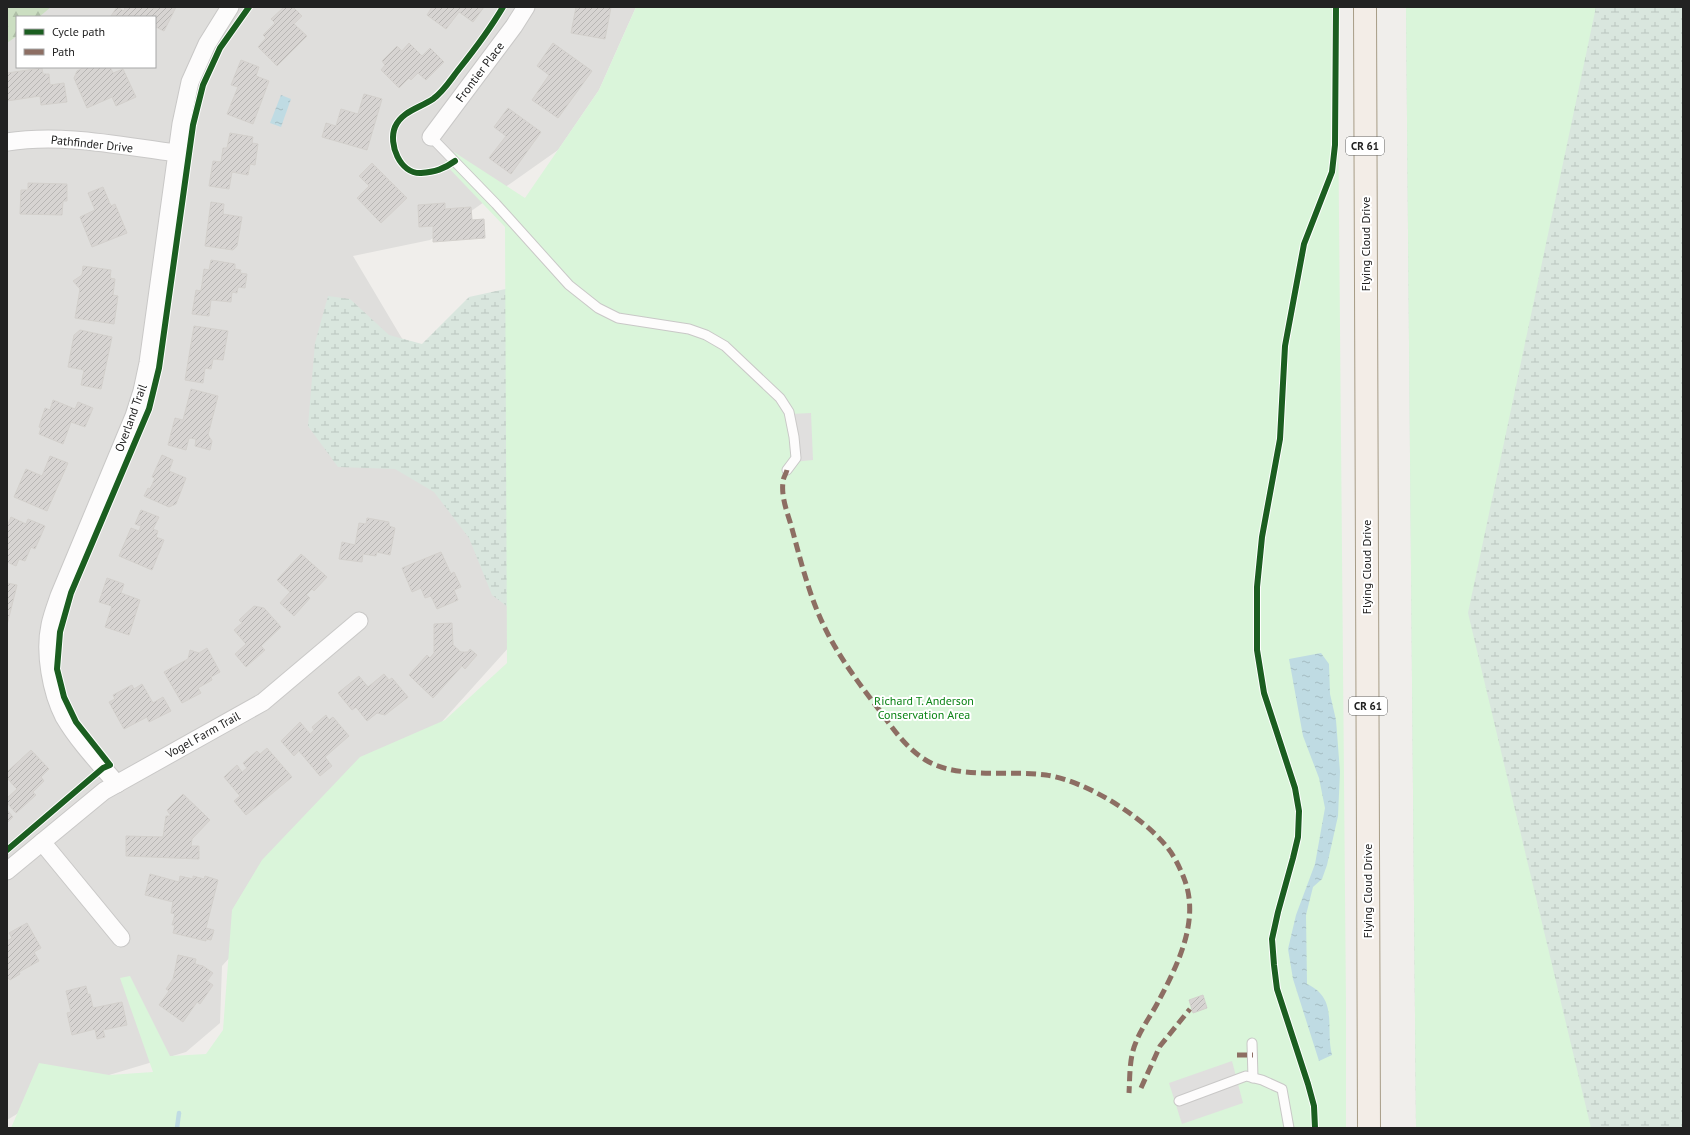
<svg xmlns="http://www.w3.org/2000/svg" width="1690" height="1135" viewBox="0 0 1690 1135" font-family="'PT Sans',sans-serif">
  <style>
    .residential { fill: #dfdedc; fill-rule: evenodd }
    .forest { fill: url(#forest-firs) }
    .wetland { fill: url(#wetland-marsh) }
    .park { fill: #daf5da }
    .parking { fill: #e0dfde }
    .water { fill: url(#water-ripples) }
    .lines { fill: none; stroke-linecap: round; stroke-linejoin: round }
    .stream { stroke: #bfdbe3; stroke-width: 4.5 }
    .building { fill: url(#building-hatch); stroke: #d3d0cc }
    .service-casing { stroke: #c9c8c7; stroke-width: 11 }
    .minor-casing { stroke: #c9c8c7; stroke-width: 19 }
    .primary-casing { stroke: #a79c86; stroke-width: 24 }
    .service { stroke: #fdfcfc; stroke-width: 9 }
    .minor { stroke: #fdfcfc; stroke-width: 17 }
    .primary { stroke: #f3ede7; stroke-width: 22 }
    .quiet { stroke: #8d6e63; stroke-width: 5; stroke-dasharray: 10 5; stroke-linecap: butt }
    .cycleway-casing { stroke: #fff; stroke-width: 8 }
    .cycleway { stroke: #1b5e20; stroke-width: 6 }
    .labels { text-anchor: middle; stroke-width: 4; stroke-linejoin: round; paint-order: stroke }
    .shield { fill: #fff; stroke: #646464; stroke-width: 1 }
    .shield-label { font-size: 11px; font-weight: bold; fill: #222 }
    .street-label { font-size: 12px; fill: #222; stroke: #fff }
    .park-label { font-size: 12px; fill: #0c8416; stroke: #fff }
  </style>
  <defs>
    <pattern id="forest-firs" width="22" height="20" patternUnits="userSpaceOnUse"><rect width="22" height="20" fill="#cbdec1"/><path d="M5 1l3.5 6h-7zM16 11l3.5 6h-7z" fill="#aebea6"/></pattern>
    <pattern id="wetland-marsh" width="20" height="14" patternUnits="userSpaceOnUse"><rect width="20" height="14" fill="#d9e6de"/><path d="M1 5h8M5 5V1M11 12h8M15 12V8" fill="none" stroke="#bac5be"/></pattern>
    <pattern id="water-ripples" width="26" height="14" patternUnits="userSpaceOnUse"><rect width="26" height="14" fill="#bfdbe3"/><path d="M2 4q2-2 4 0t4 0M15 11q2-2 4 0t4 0" fill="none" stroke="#a4bcc2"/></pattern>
    <pattern id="building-hatch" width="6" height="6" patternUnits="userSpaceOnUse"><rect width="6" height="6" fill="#d7d4d2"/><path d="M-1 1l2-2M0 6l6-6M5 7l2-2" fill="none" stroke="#b8b6b4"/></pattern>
  </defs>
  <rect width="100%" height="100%" fill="#f0eeeb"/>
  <path class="residential" d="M 7,7 L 636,7 L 599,90 L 558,150 L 430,240 L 353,256 L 555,596 L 222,966 L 220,1023 L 186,1052 L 109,1075 L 65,1085 L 7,1120 ZM 17,17 L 155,17 L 155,67 L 17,67 Z"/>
  <path class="forest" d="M 7,7 L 51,7 L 39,17 L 17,17 L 17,36 L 7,43 Z"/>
  <g class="wetland">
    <path d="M 1406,7 L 1683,7 L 1683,1128 L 1416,1128 Z"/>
    <path d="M 523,285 L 516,613 L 492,595 L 469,538 L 434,492 L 395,469 L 338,467 L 308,426 L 315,343 L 328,296 L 350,299 L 389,335 L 422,344 L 469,297 Z"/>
  </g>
  <g class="park">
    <path d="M 636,7 L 1339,7 L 1338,101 L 1346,1005 L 1346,1128 L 11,1128 L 39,1063 L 109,1075 L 153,1072 L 120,978 L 130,976 L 170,1056 L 206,1054 L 223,1030 L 232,910 L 262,860 L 360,757 L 445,720 L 507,663 L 505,227 L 444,163 L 454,152 L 525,198 L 599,90 Z"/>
    <path d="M 1406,7 L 1596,7 L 1468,613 L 1591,1128 L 1416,1128 Z"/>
  </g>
  <g class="parking">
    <path d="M 811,413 L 813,460 L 793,462 L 790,414 Z"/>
    <path d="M 1232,1061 L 1243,1103 L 1182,1124 L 1169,1083 Z"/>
  </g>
  <g class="water">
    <path d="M 281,95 L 291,99 L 281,127 L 270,123 Z"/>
    <path d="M 1321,653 L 1329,664 L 1330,694 L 1336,720 L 1340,772 L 1338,816 L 1327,865 L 1322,879 L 1313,887 L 1306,915 L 1307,984 C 1339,999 1325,1027 1332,1055 L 1319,1061 L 1293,979 L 1288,949 L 1296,915 L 1315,864 L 1325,808 L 1319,778 L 1303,736 L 1289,659 Z"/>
  </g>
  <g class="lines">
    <path class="stream" d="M 177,1128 L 179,1113"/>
  </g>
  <g class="building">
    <path d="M 117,7 L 124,11 L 125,7 L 151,7 L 155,9 L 156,7 L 176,7 L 164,31 L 156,27 L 155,29 L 155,17 L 111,16 Z"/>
    <path d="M 284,7 L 293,7 L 302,16 L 294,24 L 307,36 L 277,66 L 258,47 L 266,38 L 263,35 L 275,23 L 271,19 Z"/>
    <path d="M 432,7 L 484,7 L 473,22 L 459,12 L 446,29 L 427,15 Z"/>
    <path d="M 576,7 L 611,7 L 605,39 L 571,33 Z"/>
    <path d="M 409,43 L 422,56 L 430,48 L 444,62 L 426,80 L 418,73 L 411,80 L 409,78 L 399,88 L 381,70 L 385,65 L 382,61 L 397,46 L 402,51 Z"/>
    <path d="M 553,43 L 592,71 L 558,118 L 532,100 L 549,75 L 537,66 Z"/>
    <path d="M 241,60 L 259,67 L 256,76 L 269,81 L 253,124 L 227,114 L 238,87 L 231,85 Z"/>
    <path d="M 85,67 L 110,67 L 113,73 L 123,69 L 136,97 L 116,106 L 112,97 L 87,108 L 74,78 L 77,71 Z"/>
    <path d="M 42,68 L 43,74 L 49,74 L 50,85 L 64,83 L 67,102 L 41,105 L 40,96 L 7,101 L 7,73 Z"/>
    <path d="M 364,94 L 382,99 L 367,150 L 322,137 L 326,123 L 336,126 L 341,109 L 358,114 Z"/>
    <path d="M 508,108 L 541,132 L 511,174 L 489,158 L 506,136 L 494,127 Z"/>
    <path d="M 230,133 L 253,137 L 252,143 L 258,144 L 255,165 L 250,164 L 248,175 L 232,172 L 229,189 L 209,186 L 213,161 L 221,162 L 223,148 L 227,148 Z"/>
    <path d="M 372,163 L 407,198 L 381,223 L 357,198 L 369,186 L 359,176 Z"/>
    <path d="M 28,183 L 67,184 L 67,201 L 63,201 L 62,215 L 20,214 L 21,190 L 28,190 Z"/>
    <path d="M 103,187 L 111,206 L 115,204 L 127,233 L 92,247 L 80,217 L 95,210 L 88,193 Z"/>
    <path d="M 211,202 L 224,204 L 223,214 L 242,217 L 237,246 L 233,250 L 205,246 Z"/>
    <path d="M 445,203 L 445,209 L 471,207 L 472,220 L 484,219 L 485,238 L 433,242 L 433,226 L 419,227 L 418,205 Z"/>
    <path d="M 211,260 L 235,264 L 235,269 L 241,270 L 240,273 L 247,274 L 245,288 L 238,287 L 237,293 L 232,292 L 231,302 L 211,300 L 209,316 L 192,314 L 196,290 L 201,291 L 204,269 L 209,270 Z"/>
    <path d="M 83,266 L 111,270 L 110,278 L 115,279 L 113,295 L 118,296 L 114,324 L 75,318 L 80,289 L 73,281 L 82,275 Z"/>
    <path d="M 194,326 L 228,331 L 223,360 L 213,359 L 211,369 L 205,368 L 203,383 L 185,380 Z"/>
    <path d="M 80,330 L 112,337 L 101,389 L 81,385 L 84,370 L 68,367 L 74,335 Z"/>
    <path d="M 191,389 L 218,396 L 208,435 L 212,441 L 210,450 L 195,446 L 196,439 L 189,438 L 186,450 L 168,445 L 175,418 L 183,420 Z"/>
    <path d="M 53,400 L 75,409 L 78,402 L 93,408 L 85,427 L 71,422 L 63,444 L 39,434 L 41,428 L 39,427 L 45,408 L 50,410 Z"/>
    <path d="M 162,455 L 173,460 L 169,471 L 186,478 L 176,504 L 169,507 L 144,496 L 148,488 L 150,489 L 155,478 L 152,477 Z"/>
    <path d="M 50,456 L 68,463 L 47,511 L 14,497 L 26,469 L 42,476 Z"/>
    <path d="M 141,510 L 159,517 L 153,529 L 158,531 L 156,537 L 164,540 L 152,570 L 119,556 L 131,528 L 139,531 L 141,526 L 135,524 Z"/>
    <path d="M 11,517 L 26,524 L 28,519 L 45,526 L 35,549 L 31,547 L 25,561 L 19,559 L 16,566 L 7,562 L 7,526 Z"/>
    <path d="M 367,518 L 389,522 L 389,526 L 395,528 L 390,555 L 377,552 L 376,556 L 363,554 L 362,562 L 339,559 L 342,542 L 355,545 L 359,523 L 366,524 Z"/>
    <path d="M 441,552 L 451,574 L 454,572 L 461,587 L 454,590 L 458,600 L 437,609 L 431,596 L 425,598 L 421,588 L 412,592 L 402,568 Z"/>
    <path d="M 301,554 L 327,577 L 314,591 L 312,589 L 306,595 L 310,598 L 294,616 L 280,603 L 290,592 L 277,580 Z"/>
    <path d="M 107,578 L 124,584 L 121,593 L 140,600 L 129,635 L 105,627 L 112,606 L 99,602 Z"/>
    <path d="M 7,583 L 17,585 L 7,625 Z"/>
    <path d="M 254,606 L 264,608 L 281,627 L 261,646 L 265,650 L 246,667 L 235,654 L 246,644 L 234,630 L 242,623 L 239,620 Z"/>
    <path d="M 452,623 L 453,645 L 461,652 L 468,652 L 470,649 L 477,655 L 465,669 L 462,666 L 433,698 L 409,675 L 427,655 L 430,658 L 434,653 L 434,624 Z"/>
    <path d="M 207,648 L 220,672 L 211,677 L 212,680 L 198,688 L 201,693 L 182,703 L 164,672 L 188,659 L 190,650 L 199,653 Z"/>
    <path d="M 384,674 L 389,680 L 392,678 L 408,697 L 385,715 L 377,713 L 367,721 L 356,707 L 352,710 L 338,693 L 359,676 L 368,687 Z"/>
    <path d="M 142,684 L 153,703 L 163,697 L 171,711 L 149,722 L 147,717 L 124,729 L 109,702 L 115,699 L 113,695 L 132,685 L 134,689 Z"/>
    <path d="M 326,715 L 329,720 L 333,717 L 349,736 L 325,757 L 332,766 L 320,776 L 299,751 L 294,756 L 281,741 L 300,722 L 310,734 L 314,730 L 312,727 Z"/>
    <path d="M 267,748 L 292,777 L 246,815 L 234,801 L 240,796 L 224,777 L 237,765 L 242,772 L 247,768 L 243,763 L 257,751 L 260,754 Z"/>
    <path d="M 31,750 L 49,769 L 41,777 L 44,781 L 33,792 L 36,795 L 16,813 L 7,803 L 7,798 L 17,789 L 7,778 L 7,772 Z"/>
    <path d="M 183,794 L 210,820 L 192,839 L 191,846 L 199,846 L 199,859 L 126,856 L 126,836 L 163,837 L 166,816 L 171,816 L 167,810 Z"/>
    <path d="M 7,810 L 13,817 L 7,823 Z"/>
    <path d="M 150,874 L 179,882 L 180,876 L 193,879 L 193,876 L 204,879 L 205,876 L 218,880 L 206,928 L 214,930 L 211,940 L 206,939 L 206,941 L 173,933 L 175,925 L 172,925 L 175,914 L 171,913 L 173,902 L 145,895 Z"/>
    <path d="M 27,923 L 41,948 L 34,952 L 39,961 L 19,972 L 20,974 L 10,980 L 7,977 L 7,941 L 12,938 L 9,933 Z"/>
    <path d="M 178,955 L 196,959 L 195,964 L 203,966 L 213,973 L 207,981 L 213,985 L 200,1004 L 197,1002 L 183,1022 L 159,1005 L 169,991 L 166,989 L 173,979 Z"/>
    <path d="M 86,986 L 88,995 L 90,994 L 93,1008 L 122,1002 L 127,1025 L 103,1030 L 105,1037 L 97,1039 L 95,1029 L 72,1035 L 67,1013 L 71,1012 L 66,991 Z"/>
    <path d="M 1203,995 L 1207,1008 L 1193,1013 L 1189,1000 Z"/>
  </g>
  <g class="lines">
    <defs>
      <g id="service">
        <path d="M 431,137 L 496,204 L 569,285 L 598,308 L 618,318 L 689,329 L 706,335 L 725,346 L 780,398 L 789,412 L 794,437 L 796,458 L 787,470"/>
        <path d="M 1252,1043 L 1253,1078"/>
        <path d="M 1179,1101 L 1246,1076 L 1262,1080 L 1282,1089 L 1289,1128"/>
      </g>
      <g id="minor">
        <path d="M 431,137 L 514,26 L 526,7"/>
        <path d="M 7,142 C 63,133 121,146 177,153"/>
        <path d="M 117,784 C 99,763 78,741 64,717 C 51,692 44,652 50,625 C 52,615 56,605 59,596 L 134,416 L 142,391 L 148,363 L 181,124 L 190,82 L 207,44 L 230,7"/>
        <path d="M 42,842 L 121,938"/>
        <path d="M 7,871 L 104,791 L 263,702 L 359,621"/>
      </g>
      <path id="primary" d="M 1365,7 L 1369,1128"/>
    </defs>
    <use href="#service" class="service-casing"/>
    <use href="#minor" class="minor-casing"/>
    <use href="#primary" class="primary-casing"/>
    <use href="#service" class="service"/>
    <use href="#minor" class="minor"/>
    <use href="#primary" class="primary"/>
    <g class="quiet">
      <path d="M 787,470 C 786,474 783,478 783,482 C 781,496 787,512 791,525 C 800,558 808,592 823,624 C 837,654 857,681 877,707 C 892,727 907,751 931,763 C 964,779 1010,770 1046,775 C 1086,781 1142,816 1167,847 C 1175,857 1181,870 1185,881 C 1200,923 1176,968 1157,1004 C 1150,1017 1141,1029 1136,1042 C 1129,1058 1130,1077 1129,1093"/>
      <path d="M 1237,1055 L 1253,1055"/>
      <path d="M 1141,1088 L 1160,1046 L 1190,1009"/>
    </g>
    <defs>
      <g id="cycleway">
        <path d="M 455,161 C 444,169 435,172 421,173 C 400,174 388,144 395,127 C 402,111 420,108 433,99 C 444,91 451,79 459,69 C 475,49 490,29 503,7"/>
        <path d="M 7,850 L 103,768 L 110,765 L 76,722 L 64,697 L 57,669 L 60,632 L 71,593 L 149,409 L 159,368 L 193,125 L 203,85 L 220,48 L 249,7"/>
        <path d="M 1315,1128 L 1314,1106 L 1308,1084 L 1277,989 L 1274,965 L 1272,939 L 1278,912 L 1293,858 L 1298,837 L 1299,811 L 1295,788 L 1264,693 L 1257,650 L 1257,587 L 1262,537 L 1280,439 L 1285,346 L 1304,244 L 1332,172 L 1335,145 L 1336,7"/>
      </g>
    </defs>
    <use href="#cycleway" class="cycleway-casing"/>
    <use href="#cycleway" class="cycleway"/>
  </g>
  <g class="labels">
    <g class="shield">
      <rect x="1346" y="137" width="38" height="18" rx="3"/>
      <rect x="1349" y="697" width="38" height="18" rx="3"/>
    </g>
    <g class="shield-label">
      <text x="1365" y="150">CR 61</text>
      <text x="1368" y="710">CR 61</text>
    </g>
    <g class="street-label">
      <text transform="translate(480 72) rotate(-53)" y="4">Frontier Place</text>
      <text transform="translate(92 144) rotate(6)" y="4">Pathfinder Drive</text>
      <text transform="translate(1366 244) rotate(-90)" y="4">Flying Cloud Drive</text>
      <text transform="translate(131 418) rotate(-70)" y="4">Overland Trail</text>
      <text transform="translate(1367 567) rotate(-90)" y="4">Flying Cloud Drive</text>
      <text transform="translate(203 735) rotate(-29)" y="4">Vogel Farm Trail</text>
      <text transform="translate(1368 891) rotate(-90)" y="4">Flying Cloud Drive</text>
    </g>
    <g class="park-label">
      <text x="924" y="705">Richard T. Anderson<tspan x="924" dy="14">Conservation Area</tspan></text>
    </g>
  </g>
  <rect width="1690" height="1135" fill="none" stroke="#222222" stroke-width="16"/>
  <rect x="16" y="16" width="140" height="52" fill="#ffffff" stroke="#a7a7a7"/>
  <rect x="24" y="29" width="20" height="6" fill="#1b5e20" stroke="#a7a7a7"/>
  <text x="52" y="36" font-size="12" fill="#222222">Cycle path</text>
  <rect x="24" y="49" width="20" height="6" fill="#8d6e63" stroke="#a7a7a7"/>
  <text x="52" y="56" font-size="12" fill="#222222">Path</text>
</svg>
